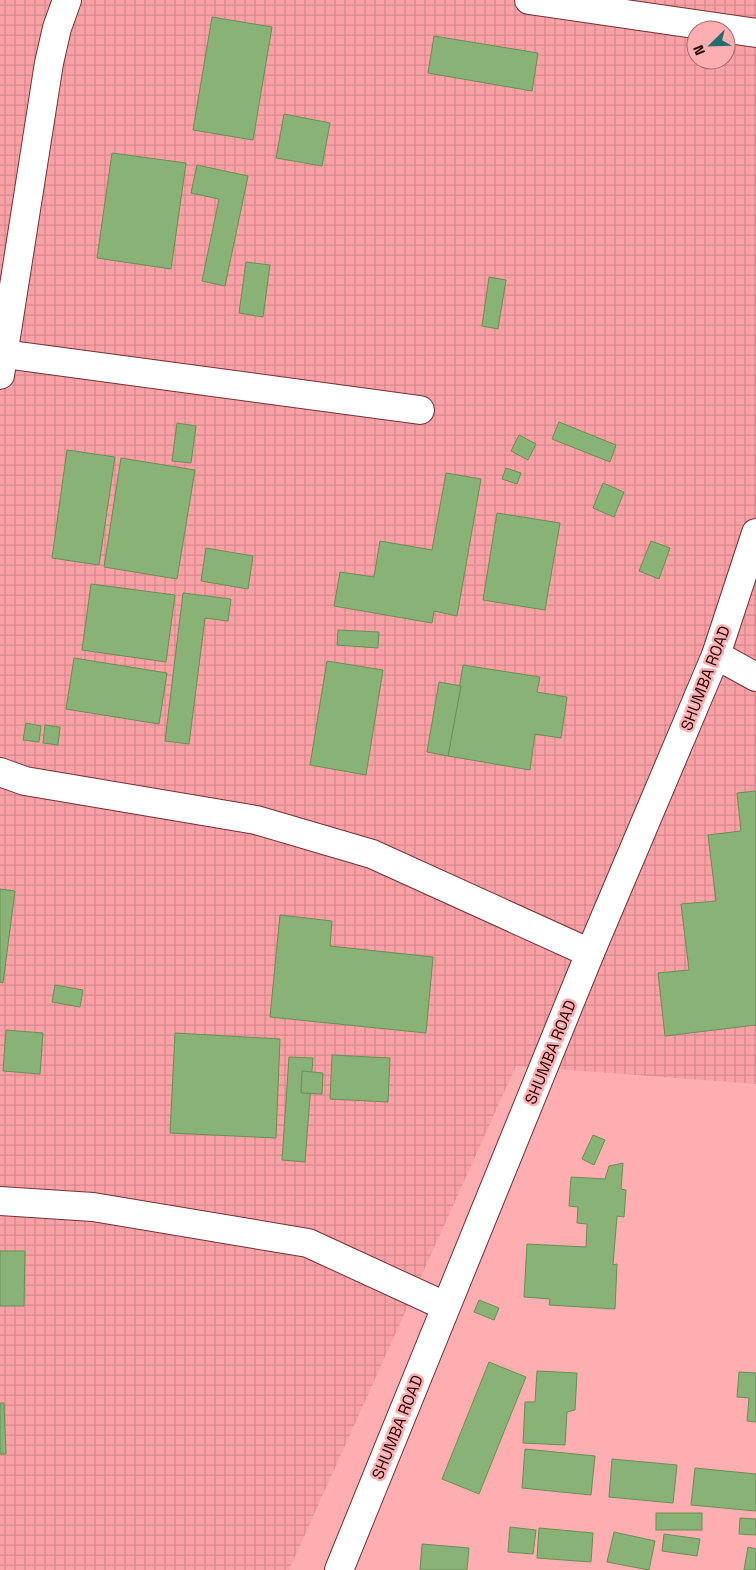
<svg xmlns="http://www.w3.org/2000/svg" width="756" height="1570" viewBox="0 0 756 1570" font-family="'Space Grotesk',sans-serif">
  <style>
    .industrial { fill: url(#industrial-grid); fill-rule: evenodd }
    .building { fill: #89b277; stroke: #678f55 }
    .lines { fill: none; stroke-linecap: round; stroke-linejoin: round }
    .minor-casing { stroke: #743137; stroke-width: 30 }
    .minor { stroke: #fff; stroke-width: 28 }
    .labels { text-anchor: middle; stroke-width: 5; stroke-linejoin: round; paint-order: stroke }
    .street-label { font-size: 16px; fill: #1e0407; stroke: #feaeb1 }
  </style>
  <defs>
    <pattern id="industrial-grid" width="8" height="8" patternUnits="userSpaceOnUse" patternTransform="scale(1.25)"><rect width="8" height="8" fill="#f9a1a5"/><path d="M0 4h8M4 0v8" fill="none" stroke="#d5898d"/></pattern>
  </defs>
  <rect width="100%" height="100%" fill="#feaeb1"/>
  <path class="industrial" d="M 0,0 L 756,0 L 756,1084 L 516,1066 L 289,1570 L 0,1570 ZM 696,30 L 726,30 L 726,60 L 696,60 Z"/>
  <g class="building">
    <path d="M 212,17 L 272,27 L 253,140 L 193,130 Z"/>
    <path d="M 434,36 L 538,53 L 532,91 L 428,73 Z"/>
    <path d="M 284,114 L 330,123 L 322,166 L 276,158 Z"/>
    <path d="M 112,153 L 186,163 L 171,269 L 97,258 Z"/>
    <path d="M 197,165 L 248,176 L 225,286 L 202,281 L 219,199 L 191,193 Z"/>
    <path d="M 246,262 L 270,265 L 263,317 L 239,313 Z"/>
    <path d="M 489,277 L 506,280 L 498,329 L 482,326 Z"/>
    <path d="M 559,422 L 616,445 L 610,462 L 552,439 Z"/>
    <path d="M 177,423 L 196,426 L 191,463 L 172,461 Z"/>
    <path d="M 519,435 L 536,444 L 528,460 L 511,451 Z"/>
    <path d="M 67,450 L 115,457 L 99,565 L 52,558 Z"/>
    <path d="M 121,458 L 195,470 L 177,579 L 104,567 Z"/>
    <path d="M 506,468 L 521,473 L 517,484 L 502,479 Z"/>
    <path d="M 446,473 L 481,479 L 457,616 L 434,611 L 432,623 L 334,606 L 340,572 L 374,577 L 380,541 L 432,550 Z"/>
    <path d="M 603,483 L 624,492 L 614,517 L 593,508 Z"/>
    <path d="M 497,513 L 560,523 L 545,610 L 483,600 Z"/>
    <path d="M 651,541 L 670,548 L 659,579 L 639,571 Z"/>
    <path d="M 206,548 L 253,556 L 248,589 L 201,581 Z"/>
    <path d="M 91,584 L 175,595 L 166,662 L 82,650 Z"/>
    <path d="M 183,593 L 231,599 L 228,621 L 205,618 L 189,744 L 165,741 Z"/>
    <path d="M 338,630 L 379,632 L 378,648 L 337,645 Z"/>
    <path d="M 74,658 L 167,673 L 159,724 L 66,709 Z"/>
    <path d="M 327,661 L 383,670 L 366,775 L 310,765 Z"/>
    <path d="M 463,665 L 540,677 L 537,692 L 567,697 L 561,738 L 535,734 L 530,770 L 448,756 Z"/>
    <path d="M 439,682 L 461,686 L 448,756 L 427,752 Z"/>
    <path d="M 26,723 L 41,726 L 39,742 L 23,740 Z"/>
    <path d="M 45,725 L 60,727 L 58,745 L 43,743 Z"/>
    <path d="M 756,791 L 756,1025 L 665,1036 L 658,973 L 689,970 L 681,904 L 716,901 L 708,835 L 741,831 L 737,793 Z"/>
    <path d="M 0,889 L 15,891 L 3,983 L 0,982 Z"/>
    <path d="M 280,915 L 332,921 L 330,946 L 433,957 L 426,1033 L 270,1017 Z"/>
    <path d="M 55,985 L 83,990 L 80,1007 L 52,1002 Z"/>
    <path d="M 6,1030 L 43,1033 L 40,1074 L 3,1071 Z"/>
    <path d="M 175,1033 L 280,1039 L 276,1138 L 170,1133 Z"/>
    <path d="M 332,1055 L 390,1058 L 388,1102 L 330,1099 Z"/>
    <path d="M 289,1057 L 313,1058 L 305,1162 L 282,1160 Z"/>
    <path d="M 302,1071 L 323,1073 L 322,1094 L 301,1093 Z"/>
    <path d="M 593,1135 L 605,1140 L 594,1165 L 582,1159 Z"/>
    <path d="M 623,1163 L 621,1189 L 626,1190 L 624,1217 L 617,1216 L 613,1265 L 617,1264 L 615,1309 L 549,1305 L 550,1299 L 524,1297 L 527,1244 L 586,1247 L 587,1224 L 577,1223 L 578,1207 L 569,1206 L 571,1177 L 605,1179 L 609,1166 Z"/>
    <path d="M 0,1251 L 25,1251 L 24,1306 L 0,1306 Z"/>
    <path d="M 479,1300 L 499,1308 L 494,1320 L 474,1312 Z"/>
    <path d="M 489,1362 L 526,1377 L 479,1494 L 442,1479 Z"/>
    <path d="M 537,1371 L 577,1373 L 575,1410 L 567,1412 L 565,1445 L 523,1443 L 525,1402 L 535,1402 Z"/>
    <path d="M 739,1372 L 756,1373 L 756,1422 L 747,1421 L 749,1398 L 737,1397 Z"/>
    <path d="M 0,1403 L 4,1403 L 6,1454 L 0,1454 Z"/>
    <path d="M 525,1449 L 595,1456 L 591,1495 L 522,1488 Z"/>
    <path d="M 612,1459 L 677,1465 L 673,1503 L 609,1497 Z"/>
    <path d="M 695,1468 L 756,1474 L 756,1511 L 691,1505 Z"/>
    <rect x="656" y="1513" width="46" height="17"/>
    <path d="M 740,1518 L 756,1519 L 756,1535 L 739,1534 Z"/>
    <path d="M 510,1527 L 536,1530 L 533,1554 L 508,1552 Z"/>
    <path d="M 539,1528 L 593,1533 L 591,1562 L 537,1558 Z"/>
    <path d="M 614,1532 L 655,1541 L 649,1570 L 607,1562 Z"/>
    <path d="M 664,1534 L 700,1539 L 697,1556 L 662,1551 Z"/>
    <path d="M 422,1544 L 469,1548 L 467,1570 L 420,1570 Z"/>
    <path d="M 748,1547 L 756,1549 L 756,1570 L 744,1570 Z"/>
  </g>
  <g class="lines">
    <defs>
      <g id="minor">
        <path d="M 529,0 L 756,33"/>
        <path d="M 4,354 L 420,410"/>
        <path d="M 0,375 L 49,63 L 57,28 L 67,0"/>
        <path d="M 716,655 L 756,677"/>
        <path d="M 0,772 L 25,781 L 256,820 L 372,854 L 590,953"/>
        <path d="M 0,1201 L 93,1207 L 308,1243 L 445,1306"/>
        <path d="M 339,1570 L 590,953 L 716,655 L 756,533"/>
      </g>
    </defs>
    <use href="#minor" class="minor-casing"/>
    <use href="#minor" class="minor"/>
  </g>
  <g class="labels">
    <g class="street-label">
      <text transform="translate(705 678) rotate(-69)" y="6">SHUMBA ROAD</text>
      <text transform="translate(550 1052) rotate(-68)" y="6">SHUMBA ROAD</text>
      <text transform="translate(397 1427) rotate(-68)" y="6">SHUMBA ROAD</text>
    </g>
  </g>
  <g transform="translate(711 45) rotate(247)"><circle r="24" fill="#feaeb1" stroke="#a46a6d"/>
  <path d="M0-4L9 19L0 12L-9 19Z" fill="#226e6f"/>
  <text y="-8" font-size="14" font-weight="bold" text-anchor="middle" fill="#1e0407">N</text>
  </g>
</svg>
